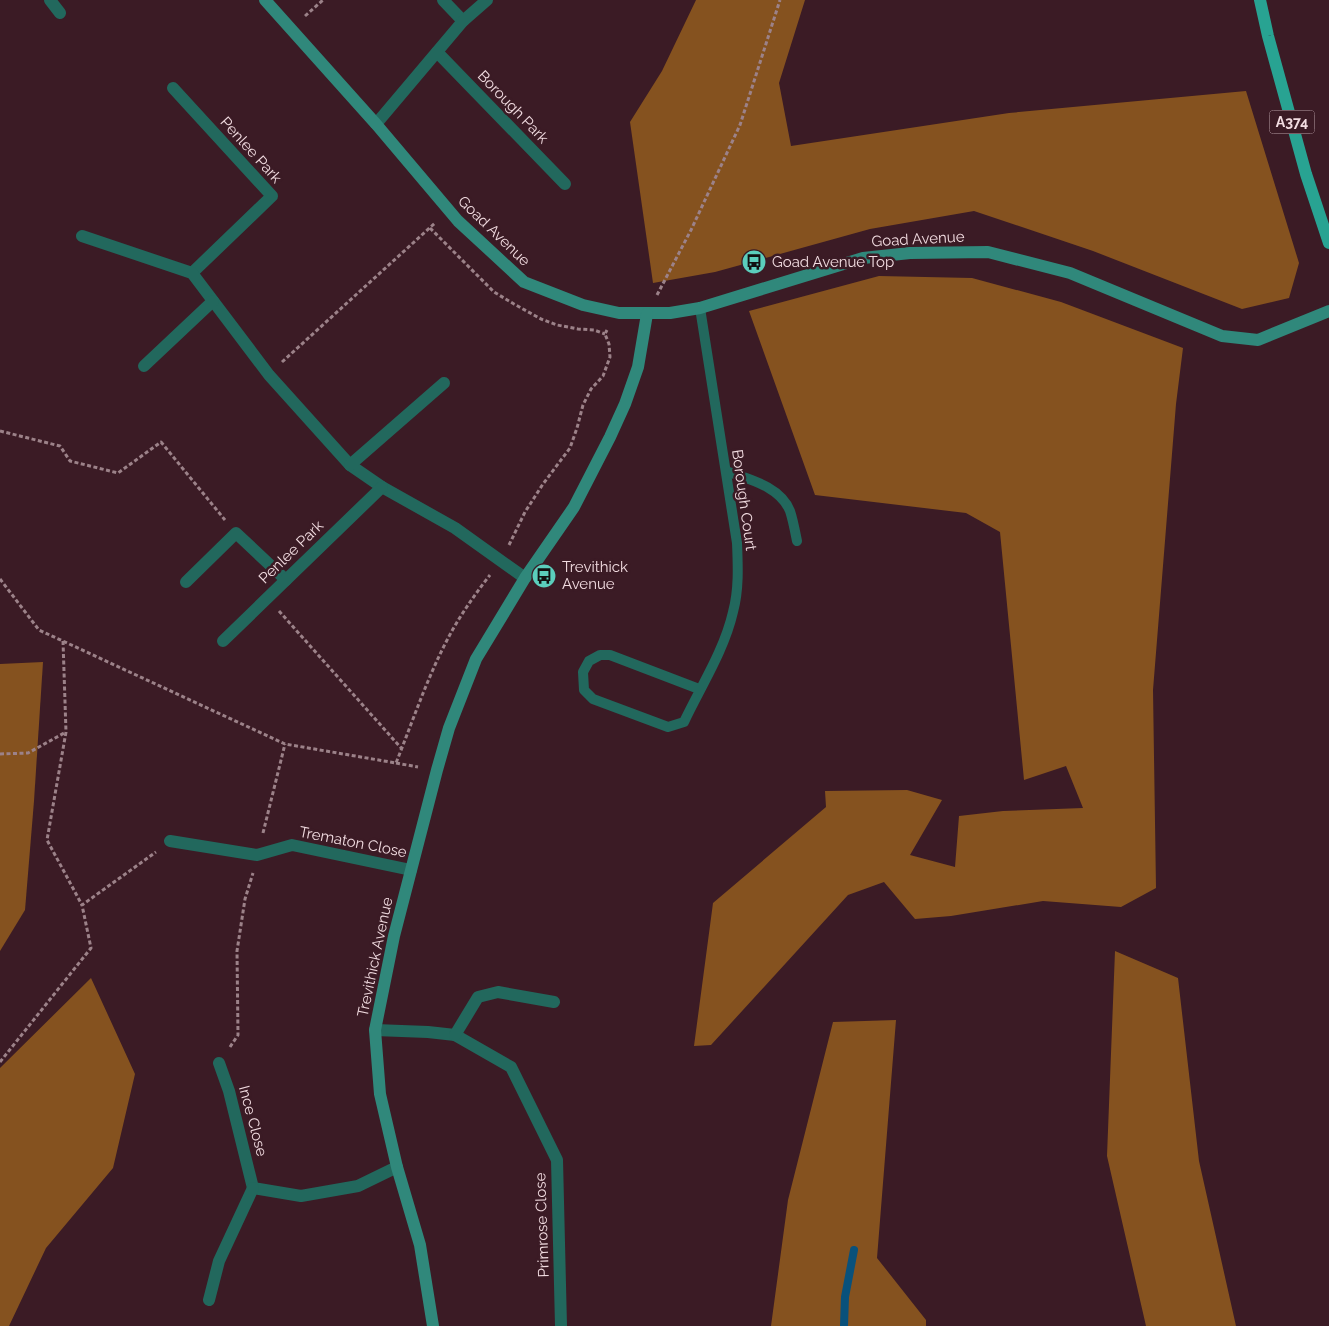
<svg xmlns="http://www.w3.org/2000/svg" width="1329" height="1326" viewBox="0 0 1329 1326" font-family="Raleway,sans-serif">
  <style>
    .forest { fill: #85521f }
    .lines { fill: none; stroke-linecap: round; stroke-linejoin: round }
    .stream { stroke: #09517b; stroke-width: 8 }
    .path { stroke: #9c8289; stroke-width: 3; stroke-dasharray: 4 2.5; stroke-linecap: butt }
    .lane { stroke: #22685d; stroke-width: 10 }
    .street { stroke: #22685d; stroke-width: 12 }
    .secondary { stroke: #30887b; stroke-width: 12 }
    .primary { stroke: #28a392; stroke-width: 12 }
    .labels { text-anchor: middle; stroke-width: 5; stroke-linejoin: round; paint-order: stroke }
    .shield { fill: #3b1b25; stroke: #bba2a9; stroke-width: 1 }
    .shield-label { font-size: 14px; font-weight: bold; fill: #f2dce1 }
    .street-label { font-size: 15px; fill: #f2dce1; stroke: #3b1b25 }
    .poi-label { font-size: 15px; fill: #f2dce1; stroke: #3b1b25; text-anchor: start }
  </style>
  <rect width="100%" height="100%" fill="#3b1b25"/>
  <g class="forest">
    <path d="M 696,0 L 805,0 L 779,83 L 791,146 L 1009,113 L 1246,91 L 1299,263 L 1289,298 L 1242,309 L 1093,251 L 974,211 L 870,229 L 715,272 L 653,283 L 630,122 L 662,71 Z"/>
    <path d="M 879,276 L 972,278 L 1061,302 L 1183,348 L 1176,404 L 1153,690 L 1156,888 L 1121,907 L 1043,901 L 951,916 L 915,919 L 884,882 L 848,895 L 711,1045 L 694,1046 L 713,903 L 826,807 L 825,791 L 907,790 L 942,800 L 910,855 L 955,867 L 959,816 L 1003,811 L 1083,808 L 1066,766 L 1024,780 L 1000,532 L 966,513 L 815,495 L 749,311 Z"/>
    <path d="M 43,662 L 34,801 L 25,910 L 0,951 L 0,664 Z"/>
    <path d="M 1115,951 L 1178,978 L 1199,1161 L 1236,1326 L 1146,1326 L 1107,1156 Z"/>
    <path d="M 91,978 L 135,1074 L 113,1168 L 46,1248 L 9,1326 L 0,1326 L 0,1068 Z"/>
    <path d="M 896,1020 L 877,1258 L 926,1320 L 926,1326 L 771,1326 L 788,1200 L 833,1022 Z"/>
  </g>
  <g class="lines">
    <path class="stream" d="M 844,1326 L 845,1297 L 854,1250"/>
    <g class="path">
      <path d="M 305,16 L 323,0"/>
      <path d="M 430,228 L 494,292 L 514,304 L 541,319 L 557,325 L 578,329 L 594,330 L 605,334"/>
      <path d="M 657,295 L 691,230 L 740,125 L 780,0"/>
      <path d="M 282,362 L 435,223"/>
      <path d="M 0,431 L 60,446 L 70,461 L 118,473 L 161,442 L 225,520"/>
      <path d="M 509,545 L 525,512 L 543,484 L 570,448 L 577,428 L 583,405 L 591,389 L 603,376 L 610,357 L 609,344 L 605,334 L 607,330"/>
      <path d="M 0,579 L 39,630 L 285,744 L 396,763 C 414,718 429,672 453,629 C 464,610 476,593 490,575"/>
      <path d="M 279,611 L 402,749"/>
      <path d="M 63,641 L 66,732 L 47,840 L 82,905"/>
      <path d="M 0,754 L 28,753 L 66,732"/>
      <path d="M 396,763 L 418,767"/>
      <path d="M 263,833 L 285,744"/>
      <path d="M 230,1047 L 238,1035 L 237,951 L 245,899 L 253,873"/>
      <path d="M 0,1062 L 91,948 L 82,905 L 156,852"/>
    </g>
    <g class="lane">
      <path d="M 726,471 C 748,479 780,486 790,511 C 793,520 795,531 797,541"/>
      <path d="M 699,689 L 610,655 L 600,655 L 589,661 L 583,672 L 584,690 L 593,699 L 668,727 L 684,722 C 701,686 724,651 733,612 C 739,590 738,566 737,543 L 700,308"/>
    </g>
    <g class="street">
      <path d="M 50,0 L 60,13"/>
      <path d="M 443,0 L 463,21"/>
      <path d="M 437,52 L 565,184"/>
      <path d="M 173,88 L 272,196 L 192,273"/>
      <path d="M 376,124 L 463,21 L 487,0"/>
      <path d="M 82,236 L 192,273 L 269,375 L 350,465 L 382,487 L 455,528 L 525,578"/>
      <path d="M 144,366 L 213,301"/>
      <path d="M 350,465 L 444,383"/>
      <path d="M 186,582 L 236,533 L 286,580"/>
      <path d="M 223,641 L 382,487"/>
      <path d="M 170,841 L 257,855 L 292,845 L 411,870"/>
      <path d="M 375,1030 L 428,1032 L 455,1035 L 511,1067 L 557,1160 L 561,1326"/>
      <path d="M 455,1035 L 478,997 L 498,992 L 554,1002"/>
      <path d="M 219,1063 L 229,1091 L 253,1188 L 301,1196 L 358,1186 L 397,1167"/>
      <path d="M 209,1300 L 219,1261 L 253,1188"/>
    </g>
    <g class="secondary">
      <path d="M 265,0 L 376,124 L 458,221 L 524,282 L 583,305 L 619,313 L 670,313 L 700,308 L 863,258 L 910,253 L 988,252 L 1070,273 L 1222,336 L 1258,340 L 1329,311"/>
      <path d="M 433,1326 L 420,1245 L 397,1167 L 380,1094 L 375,1030 L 394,936 L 437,770 L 449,728 L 476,659 L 525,578 L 574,507 L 610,437 L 625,404 L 638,367 L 647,314"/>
    </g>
    <path class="primary" d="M 1260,0 L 1268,36 L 1306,174 L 1329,243"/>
  </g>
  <defs>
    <symbol id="bus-disc" viewBox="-11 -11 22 22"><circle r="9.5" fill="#5bcebc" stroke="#3b1b25"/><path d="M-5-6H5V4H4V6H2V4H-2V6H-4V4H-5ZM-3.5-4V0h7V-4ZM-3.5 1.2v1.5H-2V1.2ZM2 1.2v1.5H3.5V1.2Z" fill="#111"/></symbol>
  </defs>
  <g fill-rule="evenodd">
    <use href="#bus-disc" x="740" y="248" width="28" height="28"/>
    <use href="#bus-disc" x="530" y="562" width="28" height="28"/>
  </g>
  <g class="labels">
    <rect class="shield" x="1269.5" y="110.5" width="45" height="23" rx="4"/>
    <g class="shield-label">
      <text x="1292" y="127">A374</text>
    </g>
    <g class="street-label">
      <text transform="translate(513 107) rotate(46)" y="5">Borough Park</text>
      <text transform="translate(251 150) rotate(48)" y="5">Penlee Park</text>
      <text transform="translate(494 231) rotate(44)" y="5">Goad Avenue</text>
      <text transform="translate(918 239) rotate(-3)" y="5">Goad Avenue</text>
      <text transform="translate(744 500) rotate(82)" y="5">Borough Court</text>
      <text transform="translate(291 552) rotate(-44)" y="5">Penlee Park</text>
      <text transform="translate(353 842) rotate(11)" y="5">Trematon Close</text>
      <text transform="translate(375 957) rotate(-78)" y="5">Trevithick Avenue</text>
      <text transform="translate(253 1121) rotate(75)" y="5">Ince Close</text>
      <text transform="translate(542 1225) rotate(-92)" y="5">Primrose Close</text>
    </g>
    <g class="poi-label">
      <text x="772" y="267">Goad Avenue Top</text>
      <text x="562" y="572">Trevithick<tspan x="562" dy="17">Avenue</tspan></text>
    </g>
  </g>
</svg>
